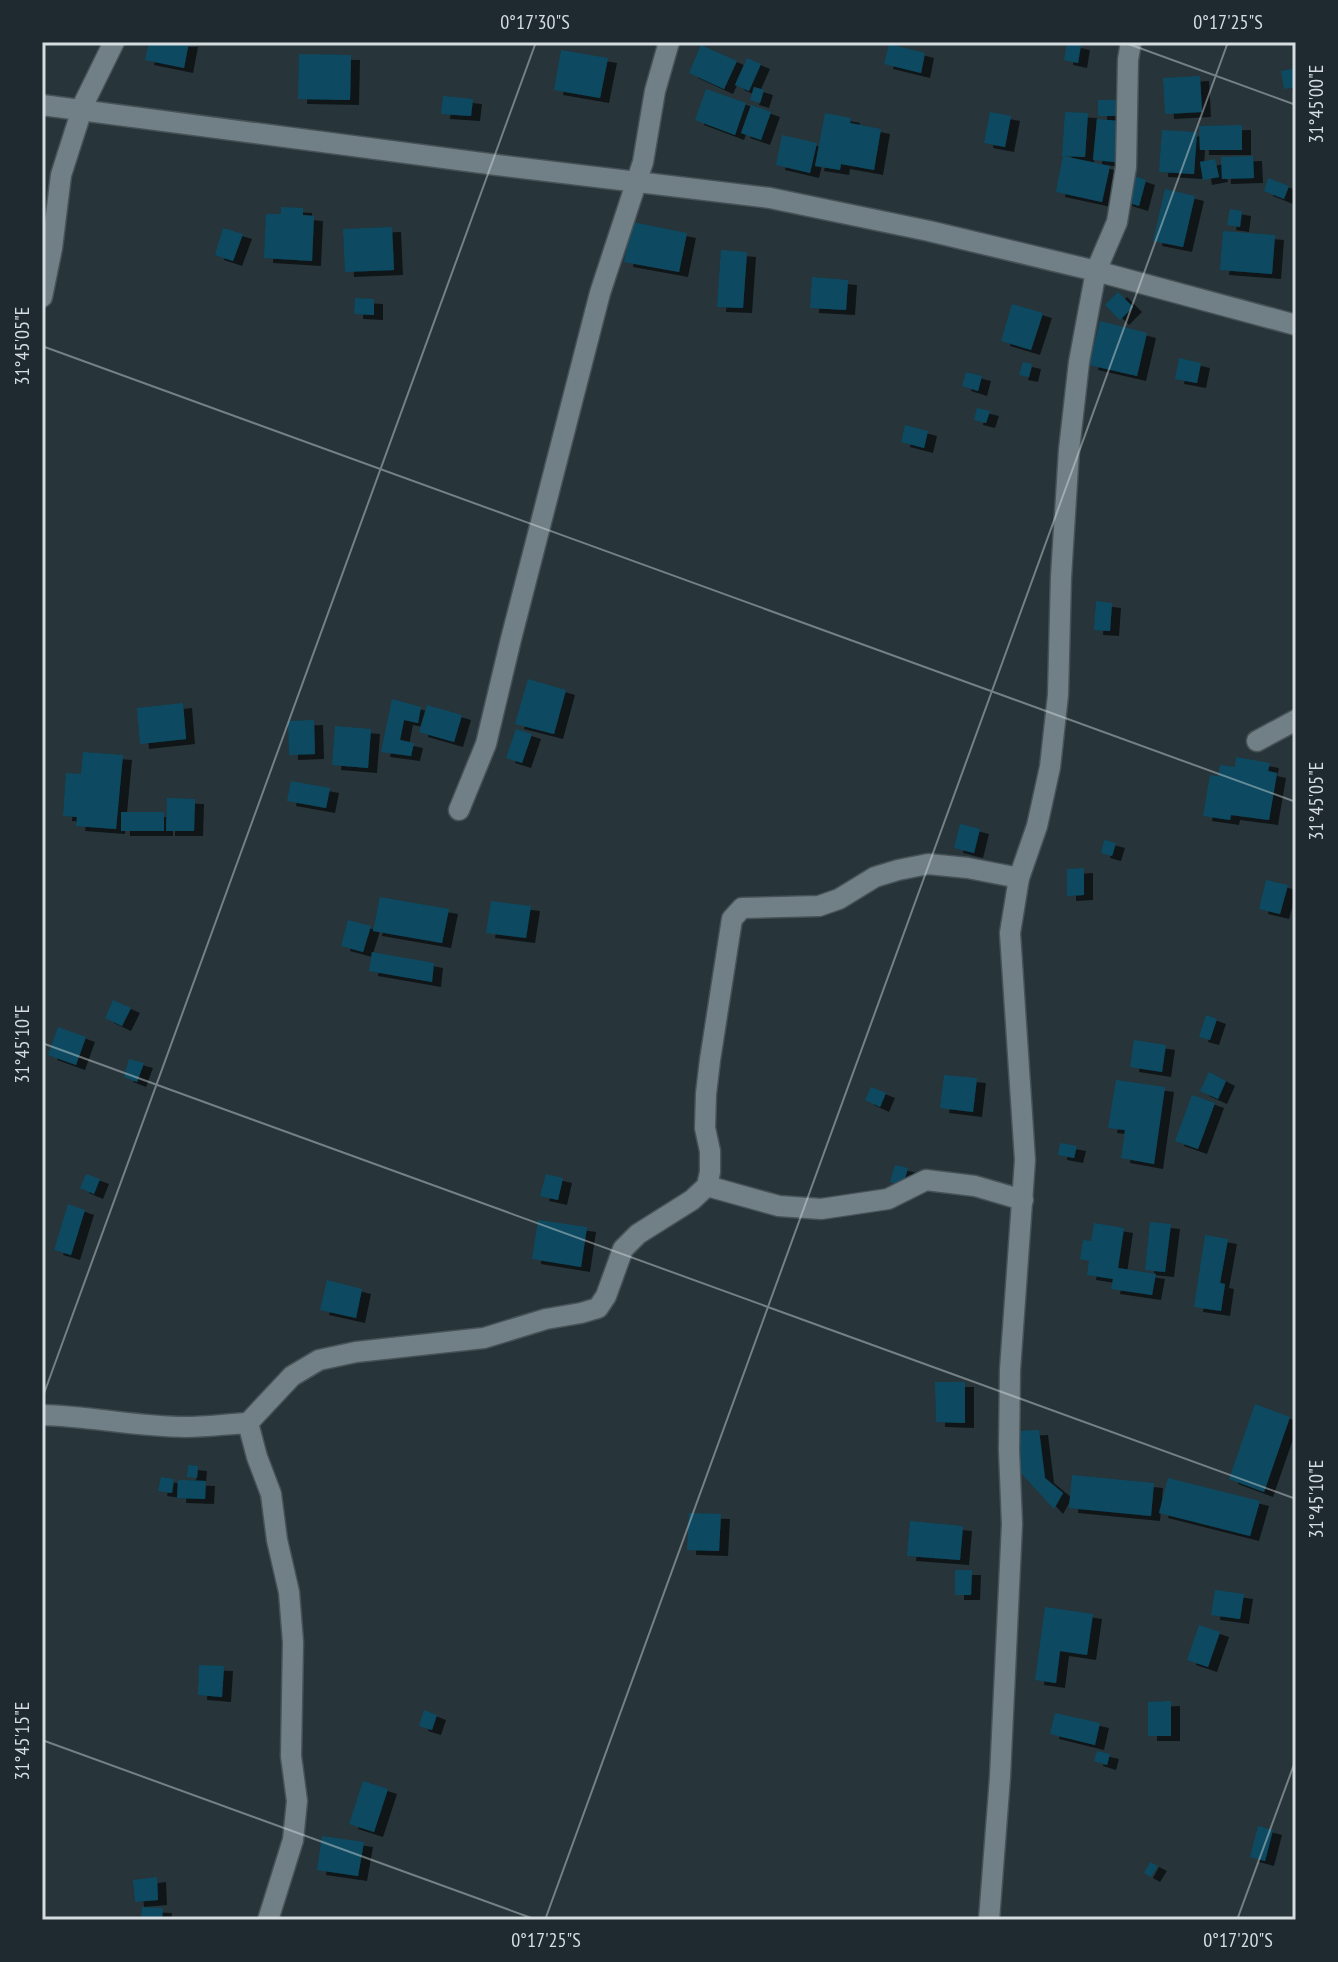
<svg xmlns="http://www.w3.org/2000/svg" width="1338" height="1962" viewBox="0 0 1338 1962" font-family="'PT Sans Narrow',sans-serif">
  <style>
    .building { fill: #0b4a60; filter: url(#shadow) }
    .lines { fill: none; stroke-linecap: round; stroke-linejoin: round }
    .minor-casing { stroke: #475257; stroke-width: 23 }
    .minor { stroke: #718087; stroke-width: 20 }
    .ticks { fill: none; stroke: #d5dde1; stroke-width: 2; stroke-opacity: 0.45 }
    .neatline { fill: none; stroke: #d5dde1; stroke-width: 3 }
    .ticks-label { font-size: 20px; text-anchor: middle; fill: #d5dde1 }
  </style>
  <defs>
    <filter id="shadow"><feDropShadow dx="9" dy="5" stdDeviation="0" flood-color="#0009"/></filter>
  </defs>
  <rect width="100%" height="100%" fill="#27343a"/>
  <g class="building">
    <path d="M 149,42 L 189,42 L 184,68 L 145,60 Z"/>
    <path d="M 1067,42 L 1081,45 L 1078,63 L 1064,60 Z"/>
    <path d="M 889,44 L 925,53 L 921,73 L 884,64 Z"/>
    <path d="M 701,45 L 737,61 L 724,89 L 689,73 Z"/>
    <path d="M 561,50 L 608,58 L 600,98 L 554,90 Z"/>
    <path d="M 299,54 L 351,55 L 350,100 L 298,99 Z"/>
    <path d="M 747,58 L 761,64 L 749,91 L 735,85 Z"/>
    <path d="M 1296,68 L 1296,87 L 1284,89 L 1281,71 Z"/>
    <path d="M 1200,76 L 1202,112 L 1165,114 L 1163,78 Z"/>
    <path d="M 754,87 L 764,90 L 760,103 L 750,100 Z"/>
    <path d="M 706,89 L 746,103 L 735,135 L 695,120 Z"/>
    <path d="M 443,96 L 473,99 L 471,116 L 441,114 Z"/>
    <rect x="1098" y="100" width="19" height="16"/>
    <path d="M 751,105 L 771,112 L 761,140 L 741,133 Z"/>
    <path d="M 990,112 L 1011,116 L 1005,147 L 984,143 Z"/>
    <path d="M 1065,112 L 1088,113 L 1085,157 L 1062,156 Z"/>
    <path d="M 825,113 L 851,118 L 850,123 L 881,129 L 874,170 L 841,164 L 840,170 L 815,166 Z"/>
    <path d="M 1097,119 L 1120,121 L 1115,162 L 1093,160 Z"/>
    <path d="M 1242,125 L 1242,150 L 1200,150 L 1199,126 Z"/>
    <path d="M 1162,130 L 1197,132 L 1194,174 L 1159,172 Z"/>
    <path d="M 782,135 L 817,143 L 810,173 L 776,165 Z"/>
    <path d="M 1063,156 L 1110,166 L 1102,202 L 1056,192 Z"/>
    <path d="M 1253,156 L 1254,178 L 1222,179 L 1221,157 Z"/>
    <path d="M 1215,159 L 1219,177 L 1203,180 L 1200,162 Z"/>
    <path d="M 1131,175 L 1146,180 L 1139,206 L 1123,201 Z"/>
    <path d="M 1268,178 L 1289,186 L 1284,199 L 1264,191 Z"/>
    <path d="M 1165,189 L 1195,196 L 1183,247 L 1153,241 Z"/>
    <path d="M 281,207 L 303,208 L 303,215 L 314,216 L 312,261 L 264,258 L 266,214 L 281,214 Z"/>
    <path d="M 1230,209 L 1242,211 L 1240,227 L 1227,225 Z"/>
    <path d="M 632,222 L 687,233 L 679,272 L 624,262 Z"/>
    <path d="M 392,227 L 394,270 L 345,272 L 343,229 Z"/>
    <path d="M 223,228 L 243,234 L 233,261 L 215,255 Z"/>
    <path d="M 1223,231 L 1275,235 L 1272,274 L 1220,270 Z"/>
    <path d="M 721,250 L 747,252 L 743,308 L 717,307 Z"/>
    <path d="M 812,277 L 848,280 L 846,310 L 810,308 Z"/>
    <path d="M 1118,292 L 1133,307 L 1120,320 L 1105,305 Z"/>
    <path d="M 355,298 L 374,299 L 374,315 L 354,314 Z"/>
    <path d="M 1012,304 L 1043,313 L 1031,350 L 1001,341 Z"/>
    <path d="M 1100,321 L 1147,333 L 1137,376 L 1089,365 Z"/>
    <path d="M 1179,358 L 1201,363 L 1197,383 L 1175,379 Z"/>
    <path d="M 1023,362 L 1032,364 L 1029,377 L 1019,375 Z"/>
    <path d="M 966,372 L 982,376 L 978,391 L 962,386 Z"/>
    <path d="M 977,408 L 990,411 L 986,423 L 974,420 Z"/>
    <path d="M 905,425 L 928,431 L 924,448 L 901,442 Z"/>
    <path d="M 1096,601 L 1112,603 L 1110,631 L 1094,630 Z"/>
    <path d="M 528,679 L 566,690 L 554,734 L 515,724 Z"/>
    <path d="M 392,699 L 421,707 L 418,723 L 404,720 L 400,740 L 414,743 L 411,756 L 381,752 Z"/>
    <path d="M 183,703 L 186,739 L 140,744 L 137,708 Z"/>
    <path d="M 427,705 L 462,715 L 454,742 L 419,732 Z"/>
    <path d="M 314,720 L 315,754 L 289,755 L 288,721 Z"/>
    <path d="M 335,726 L 371,729 L 368,768 L 332,765 Z"/>
    <path d="M 516,729 L 532,734 L 522,763 L 506,758 Z"/>
    <path d="M 83,752 L 123,755 L 116,829 L 76,826 L 77,817 L 63,816 L 66,773 L 81,774 Z"/>
    <path d="M 1236,757 L 1270,763 L 1268,771 L 1277,773 L 1269,820 L 1231,815 L 1230,820 L 1203,816 L 1210,775 L 1218,776 L 1220,765 L 1235,767 Z"/>
    <path d="M 291,781 L 330,788 L 326,808 L 287,801 Z"/>
    <path d="M 167,798 L 195,799 L 194,831 L 166,831 Z"/>
    <rect x="121" y="812" width="43" height="19"/>
    <path d="M 960,824 L 980,829 L 974,853 L 954,848 Z"/>
    <path d="M 1104,840 L 1116,843 L 1112,856 L 1101,853 Z"/>
    <path d="M 1084,868 L 1084,895 L 1067,896 L 1067,869 Z"/>
    <path d="M 1266,880 L 1288,885 L 1280,914 L 1259,909 Z"/>
    <path d="M 380,897 L 449,909 L 442,943 L 373,931 Z"/>
    <path d="M 491,901 L 531,906 L 526,938 L 486,933 Z"/>
    <path d="M 348,920 L 371,926 L 363,952 L 341,946 Z"/>
    <path d="M 372,952 L 434,963 L 432,982 L 369,971 Z"/>
    <path d="M 113,1000 L 131,1008 L 122,1026 L 105,1018 Z"/>
    <path d="M 1206,1015 L 1217,1019 L 1210,1040 L 1199,1037 Z"/>
    <path d="M 58,1027 L 86,1037 L 76,1065 L 48,1055 Z"/>
    <path d="M 1134,1040 L 1166,1045 L 1162,1072 L 1130,1067 Z"/>
    <path d="M 129,1059 L 144,1063 L 137,1082 L 124,1077 Z"/>
    <path d="M 1209,1072 L 1226,1081 L 1218,1099 L 1200,1091 Z"/>
    <path d="M 944,1075 L 977,1078 L 973,1112 L 940,1108 Z"/>
    <path d="M 1116,1080 L 1165,1087 L 1154,1164 L 1121,1158 L 1125,1130 L 1108,1128 Z"/>
    <path d="M 871,1087 L 886,1093 L 880,1107 L 865,1100 Z"/>
    <path d="M 1192,1095 L 1215,1103 L 1198,1149 L 1175,1141 Z"/>
    <path d="M 1060,1143 L 1077,1146 L 1074,1158 L 1058,1155 Z"/>
    <path d="M 895,1165 L 908,1168 L 903,1186 L 890,1182 Z"/>
    <path d="M 86,1174 L 100,1179 L 94,1194 L 80,1188 Z"/>
    <path d="M 546,1174 L 563,1178 L 558,1200 L 540,1196 Z"/>
    <path d="M 68,1204 L 85,1210 L 71,1255 L 54,1250 Z"/>
    <path d="M 538,1220 L 587,1227 L 581,1267 L 532,1259 Z"/>
    <path d="M 1150,1222 L 1171,1224 L 1165,1272 L 1145,1270 Z"/>
    <path d="M 1094,1223 L 1124,1228 L 1118,1268 L 1156,1274 L 1152,1295 L 1111,1289 L 1113,1279 L 1087,1275 L 1089,1261 L 1080,1259 L 1083,1240 L 1091,1241 Z"/>
    <path d="M 1205,1235 L 1228,1239 L 1220,1283 L 1225,1284 L 1221,1311 L 1194,1307 Z"/>
    <path d="M 327,1280 L 362,1289 L 356,1318 L 320,1310 Z"/>
    <path d="M 935,1382 L 965,1382 L 965,1423 L 936,1422 Z"/>
    <path d="M 1255,1404 L 1290,1417 L 1264,1492 L 1229,1479 Z"/>
    <path d="M 1039,1430 L 1045,1478 L 1063,1493 L 1054,1509 L 1020,1472 L 1018,1431 Z"/>
    <path d="M 188,1465 L 198,1466 L 197,1478 L 187,1477 Z"/>
    <path d="M 1072,1475 L 1154,1483 L 1151,1516 L 1069,1508 Z"/>
    <path d="M 161,1477 L 174,1479 L 172,1493 L 158,1491 Z"/>
    <path d="M 1168,1478 L 1260,1501 L 1250,1536 L 1159,1513 Z"/>
    <path d="M 178,1480 L 206,1481 L 205,1499 L 177,1498 Z"/>
    <path d="M 689,1513 L 721,1514 L 719,1551 L 687,1550 Z"/>
    <path d="M 910,1521 L 963,1526 L 960,1560 L 907,1556 Z"/>
    <path d="M 955,1570 L 972,1570 L 971,1595 L 955,1595 Z"/>
    <path d="M 1215,1590 L 1244,1594 L 1240,1619 L 1211,1615 Z"/>
    <path d="M 1045,1607 L 1093,1614 L 1087,1655 L 1060,1651 L 1056,1683 L 1035,1680 Z"/>
    <path d="M 1199,1625 L 1220,1632 L 1208,1667 L 1187,1660 Z"/>
    <path d="M 199,1665 L 224,1666 L 222,1697 L 198,1695 Z"/>
    <path d="M 1171,1701 L 1171,1736 L 1148,1736 L 1148,1702 Z"/>
    <path d="M 424,1710 L 437,1715 L 432,1730 L 419,1726 Z"/>
    <path d="M 1055,1713 L 1100,1723 L 1095,1745 L 1050,1734 Z"/>
    <path d="M 1097,1751 L 1110,1754 L 1107,1765 L 1094,1761 Z"/>
    <path d="M 363,1781 L 388,1789 L 374,1832 L 349,1824 Z"/>
    <path d="M 1258,1826 L 1273,1830 L 1265,1861 L 1250,1857 Z"/>
    <path d="M 322,1836 L 364,1842 L 358,1876 L 317,1870 Z"/>
    <path d="M 1150,1862 L 1158,1866 L 1151,1877 L 1144,1873 Z"/>
    <path d="M 157,1877 L 158,1900 L 135,1902 L 133,1880 Z"/>
    <path d="M 142,1907 L 163,1908 L 162,1920 L 141,1920 Z"/>
  </g>
  <g class="lines">
    <defs>
      <g id="minor">
        <path d="M 42,105 L 497,165 L 770,198 L 929,231 L 1096,271 L 1296,325"/>
        <path d="M 42,297 L 52,248 L 61,175 L 84,103 L 114,42"/>
        <path d="M 1257,741 L 1296,720"/>
        <path d="M 459,810 L 486,744 L 511,639 L 600,293 L 643,162 L 655,91 L 669,42"/>
        <path d="M 707,1186 L 779,1206 L 821,1209 L 888,1199 L 926,1180 L 975,1186 L 1023,1200"/>
        <path d="M 42,1415 C 90,1416 137,1427 186,1427 C 206,1427 227,1424 248,1423 L 257,1457 L 271,1494 L 277,1540 L 289,1592 L 293,1642 L 291,1756 L 297,1801 L 293,1840 L 268,1920"/>
        <path d="M 248,1423 L 292,1376 L 319,1360 L 356,1352 L 484,1338 L 546,1319 L 581,1313 L 598,1308 L 606,1296 L 623,1249 L 638,1234 L 692,1200 L 707,1186 L 710,1172 L 710,1151 L 705,1128 L 706,1094 L 710,1060 L 732,919 L 742,908 L 819,906 L 839,899 L 875,877 L 898,870 L 928,864 L 968,868 L 1019,878"/>
        <path d="M 989,1920 L 1000,1777 L 1012,1524 L 1009,1450 L 1010,1370 L 1025,1160 L 1010,933 L 1019,878 L 1037,826 L 1050,767 L 1058,695 L 1061,577 L 1069,450 L 1079,362 L 1096,271 L 1117,222 L 1126,167 L 1128,60 L 1131,42"/>
      </g>
    </defs>
    <use href="#minor" class="minor-casing"/>
    <use href="#minor" class="minor"/>
  </g>
  <path class="ticks" d="M 1123,42 L 1296,105M 42,346 L 1296,802M 42,1043 L 1296,1499M 42,1399 L 536,42M 42,1740 L 537,1920M 545,1920 L 1228,42M 1237,1920 L 1296,1759"/>
  <rect width="1338" height="1962" fill="none" stroke="#1e2a30" stroke-width="88"/>
  <rect x="44" y="44" width="1250" height="1874" class="neatline"/>
  <g class="ticks-label">
    <text x="535" y="29">0°17'30"S</text>
    <text x="1228" y="29">0°17'25"S</text>
    <text transform="translate(1316 104) rotate(-90)" y="7">31°45'00"E</text>
    <text transform="translate(22 346) rotate(-90)" y="7">31°45'05"E</text>
    <text transform="translate(1316 801) rotate(-90)" y="7">31°45'05"E</text>
    <text transform="translate(22 1044) rotate(-90)" y="7">31°45'10"E</text>
    <text transform="translate(1316 1499) rotate(-90)" y="7">31°45'10"E</text>
    <text transform="translate(22 1741) rotate(-90)" y="7">31°45'15"E</text>
    <text x="546" y="1947">0°17'25"S</text>
    <text x="1238" y="1947">0°17'20"S</text>
  </g>
</svg>
